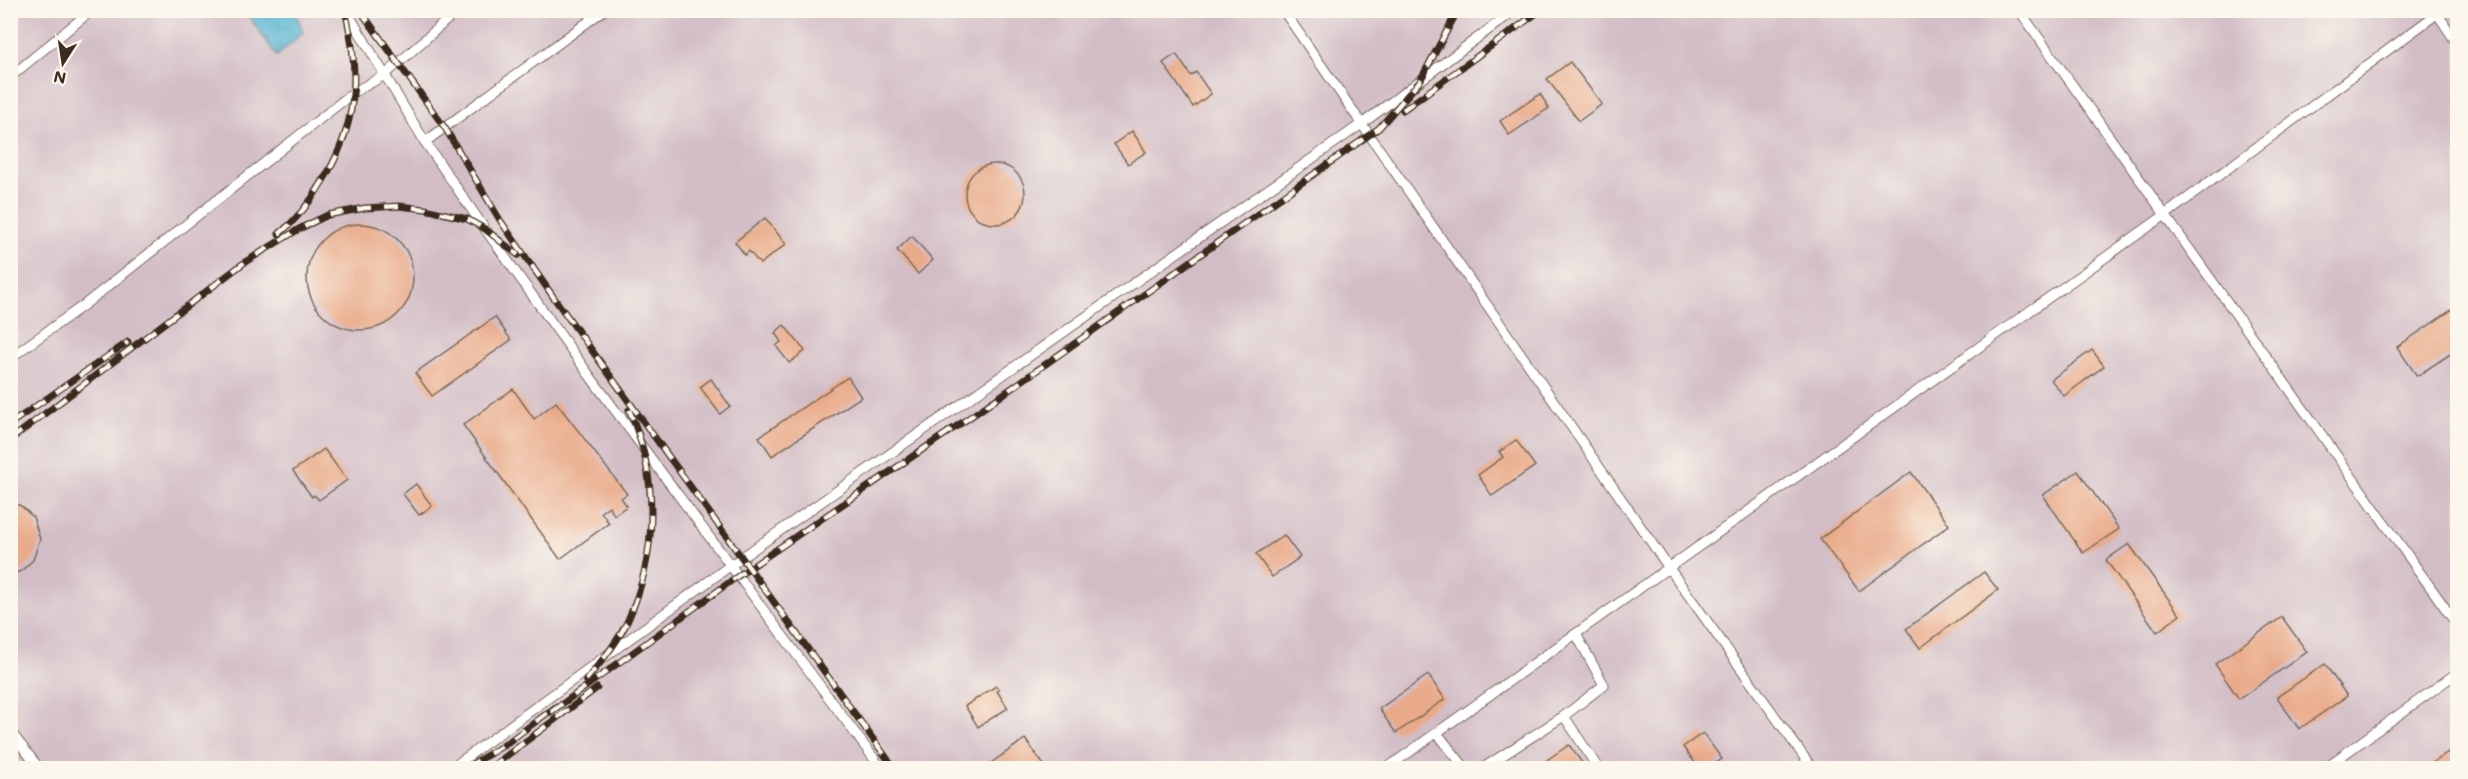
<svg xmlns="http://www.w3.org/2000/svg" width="2468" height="779" viewBox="0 0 2468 779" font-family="Mali,sans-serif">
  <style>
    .industrial { fill: #d2bdc6 }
    .water { fill: url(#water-ripples); stroke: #486f78; stroke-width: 1.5 }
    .building { fill: #e9aa89 }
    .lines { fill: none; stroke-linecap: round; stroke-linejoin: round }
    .lane-casing { stroke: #7c6a5a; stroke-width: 11 }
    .lane { stroke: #fff; stroke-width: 9 }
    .rail-casing { stroke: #3b2a1e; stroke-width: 7 }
    .rail { stroke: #fbf7ec; stroke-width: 4.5; stroke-dasharray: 14; stroke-linecap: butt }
  </style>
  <defs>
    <pattern id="water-ripples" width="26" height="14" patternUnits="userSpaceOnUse" patternTransform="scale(1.5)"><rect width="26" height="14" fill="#54b4d2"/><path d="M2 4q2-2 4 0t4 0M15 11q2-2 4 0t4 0" fill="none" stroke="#4793aa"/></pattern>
  </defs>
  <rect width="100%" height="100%" fill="#fbf7ec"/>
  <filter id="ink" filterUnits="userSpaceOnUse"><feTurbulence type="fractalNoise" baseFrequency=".0167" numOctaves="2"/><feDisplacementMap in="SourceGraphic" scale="12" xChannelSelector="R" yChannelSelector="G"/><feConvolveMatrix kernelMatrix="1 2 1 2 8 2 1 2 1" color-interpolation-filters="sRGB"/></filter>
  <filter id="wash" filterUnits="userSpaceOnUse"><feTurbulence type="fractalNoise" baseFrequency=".008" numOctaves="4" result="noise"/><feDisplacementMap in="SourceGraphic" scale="24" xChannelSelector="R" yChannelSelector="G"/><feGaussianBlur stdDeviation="1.35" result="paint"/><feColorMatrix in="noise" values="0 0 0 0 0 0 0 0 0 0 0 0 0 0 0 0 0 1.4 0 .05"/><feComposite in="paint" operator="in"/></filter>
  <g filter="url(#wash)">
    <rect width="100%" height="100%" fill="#f5e2c8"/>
    <rect class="industrial" x="11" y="11" width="2446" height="757"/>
    <path class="water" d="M 245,11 L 295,11 L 303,32 L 277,56 Z"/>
    <g id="blocks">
      <g class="building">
        <path d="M 1176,54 L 1191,76 L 1196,72 L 1211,94 L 1193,107 L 1163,63 Z"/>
        <path d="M 1570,62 L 1602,104 L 1579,121 L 1547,79 Z"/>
        <path d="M 1540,94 L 1549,108 L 1509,135 L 1500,121 Z"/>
        <path d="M 1132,131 L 1146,152 L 1128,164 L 1114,144 Z"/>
        <circle cx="995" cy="194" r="30"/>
        <path d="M 765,218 L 786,244 L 760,264 L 749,251 L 745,255 L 735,242 Z"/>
        <circle cx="360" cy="277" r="53"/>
        <path d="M 912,236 L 933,260 L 918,274 L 897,250 Z"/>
        <path d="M 2453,309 L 2458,314 L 2458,349 L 2417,376 L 2397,347 Z"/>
        <path d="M 495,317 L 511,340 L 432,396 L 415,373 Z"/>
        <path d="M 784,325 L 805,351 L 789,363 L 776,346 L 781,342 L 775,333 Z"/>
        <path d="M 2092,350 L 2104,366 L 2064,396 L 2051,380 Z"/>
        <path d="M 848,377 L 861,397 L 772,456 L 759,437 Z"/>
        <path d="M 711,379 L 730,406 L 720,414 L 700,387 Z"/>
        <path d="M 513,389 L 534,419 L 556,402 L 627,494 L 621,498 L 627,506 L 614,515 L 609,506 L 601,512 L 609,523 L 560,559 L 463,425 Z"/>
        <path d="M 1516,440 L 1535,466 L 1492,496 L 1478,475 L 1503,457 L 1499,452 Z"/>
        <path d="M 324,449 L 347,480 L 319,500 L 314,495 L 312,497 L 293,471 Z"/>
        <path d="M 2078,471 L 2119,529 L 2083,553 L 2043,495 Z"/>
        <path d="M 1911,472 L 1949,525 L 1859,591 L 1820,539 Z"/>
        <path d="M 416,484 L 432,506 L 419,515 L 403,494 Z"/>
        <path d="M 10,502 L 21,506 L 33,517 L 40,539 L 33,560 L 21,571 L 10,575 Z"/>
        <path d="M 1284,535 L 1300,557 L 1272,577 L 1256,554 Z"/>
        <path d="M 2129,544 L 2180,615 L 2157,632 L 2106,560 Z"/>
        <path d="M 1984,572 L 1998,590 L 1920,648 L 1906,629 Z"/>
        <path d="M 2282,617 L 2307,652 L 2239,699 L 2215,664 Z"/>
        <path d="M 2325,664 L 2347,696 L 2299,729 L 2277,697 Z"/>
        <path d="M 1428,675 L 1445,699 L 1396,733 L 1379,709 Z"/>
        <path d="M 996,686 L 999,690 L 997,691 L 1008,708 L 978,727 L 965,706 Z"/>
        <path d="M 1703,733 L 1722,759 L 1709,768 L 1699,768 L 1683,747 Z"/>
        <path d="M 1025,739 L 1046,768 L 984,768 Z"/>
        <path d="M 1569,745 L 1586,768 L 1535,768 Z"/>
        <path d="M 2448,752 L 2458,768 L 2425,768 Z"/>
      </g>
    </g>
  </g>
  <g filter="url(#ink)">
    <use href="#blocks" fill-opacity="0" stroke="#7c6a5a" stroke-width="1.5"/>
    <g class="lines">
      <defs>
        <g id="lane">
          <path d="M 346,10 L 425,142 L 485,229 L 592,379 L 881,768"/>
          <path d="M 1283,10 L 1669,568 L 1812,768"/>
          <path d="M 2019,10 L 2458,626"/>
          <path d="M 2435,10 L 2458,45"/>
          <path d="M 10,77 L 92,10"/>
          <path d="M 425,142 L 604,10"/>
          <path d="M 10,358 L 84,305 L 354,92 L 385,75 L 458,10"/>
          <path d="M 1564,716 L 1598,768"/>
          <path d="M 10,731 L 39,768"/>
          <path d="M 1437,733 L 1465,768"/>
          <path d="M 452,768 L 731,565 L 1363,123 L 1515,10"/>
          <path d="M 1387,768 L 2165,215 L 2442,10"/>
          <path d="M 1483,768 L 1564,716 L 1604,685 L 1576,634"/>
          <path d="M 2325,768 L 2458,672"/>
        </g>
      </defs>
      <use href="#lane" class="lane-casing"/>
      <use href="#lane" class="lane"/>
      <defs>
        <g id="rail">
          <path d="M 360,10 L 445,128 L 500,220 L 554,298 L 894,768"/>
          <path d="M 1403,110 L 1541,10"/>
          <path d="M 279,234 C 296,220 310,203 321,184 C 357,128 361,74 345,10"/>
          <path d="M 10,424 L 128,342"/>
          <path d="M 10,440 L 245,262 L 299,229 L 328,215 L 365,208 L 399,206 L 425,209 L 467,219 L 485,229 L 518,255"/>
          <path d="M 586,680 C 601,662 618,642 628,620 C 658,553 659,477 629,410"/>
          <path d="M 551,712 L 738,576 L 995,400 L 1379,128 L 1420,81 L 1458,10"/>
          <path d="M 466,768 L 504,745 L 557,706"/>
          <path d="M 490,768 L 597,688"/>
        </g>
      </defs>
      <use href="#rail" class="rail-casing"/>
      <use href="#rail" class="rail"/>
    </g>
  </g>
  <rect width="2468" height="779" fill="none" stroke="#fbf7ec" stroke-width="36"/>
  <g transform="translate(63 63) rotate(192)" stroke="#fbf7ec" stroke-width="4.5" paint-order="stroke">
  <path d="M0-4.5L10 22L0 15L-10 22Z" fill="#3b2a1e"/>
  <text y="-9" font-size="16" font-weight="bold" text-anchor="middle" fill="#3b2a1e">N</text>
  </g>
</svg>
